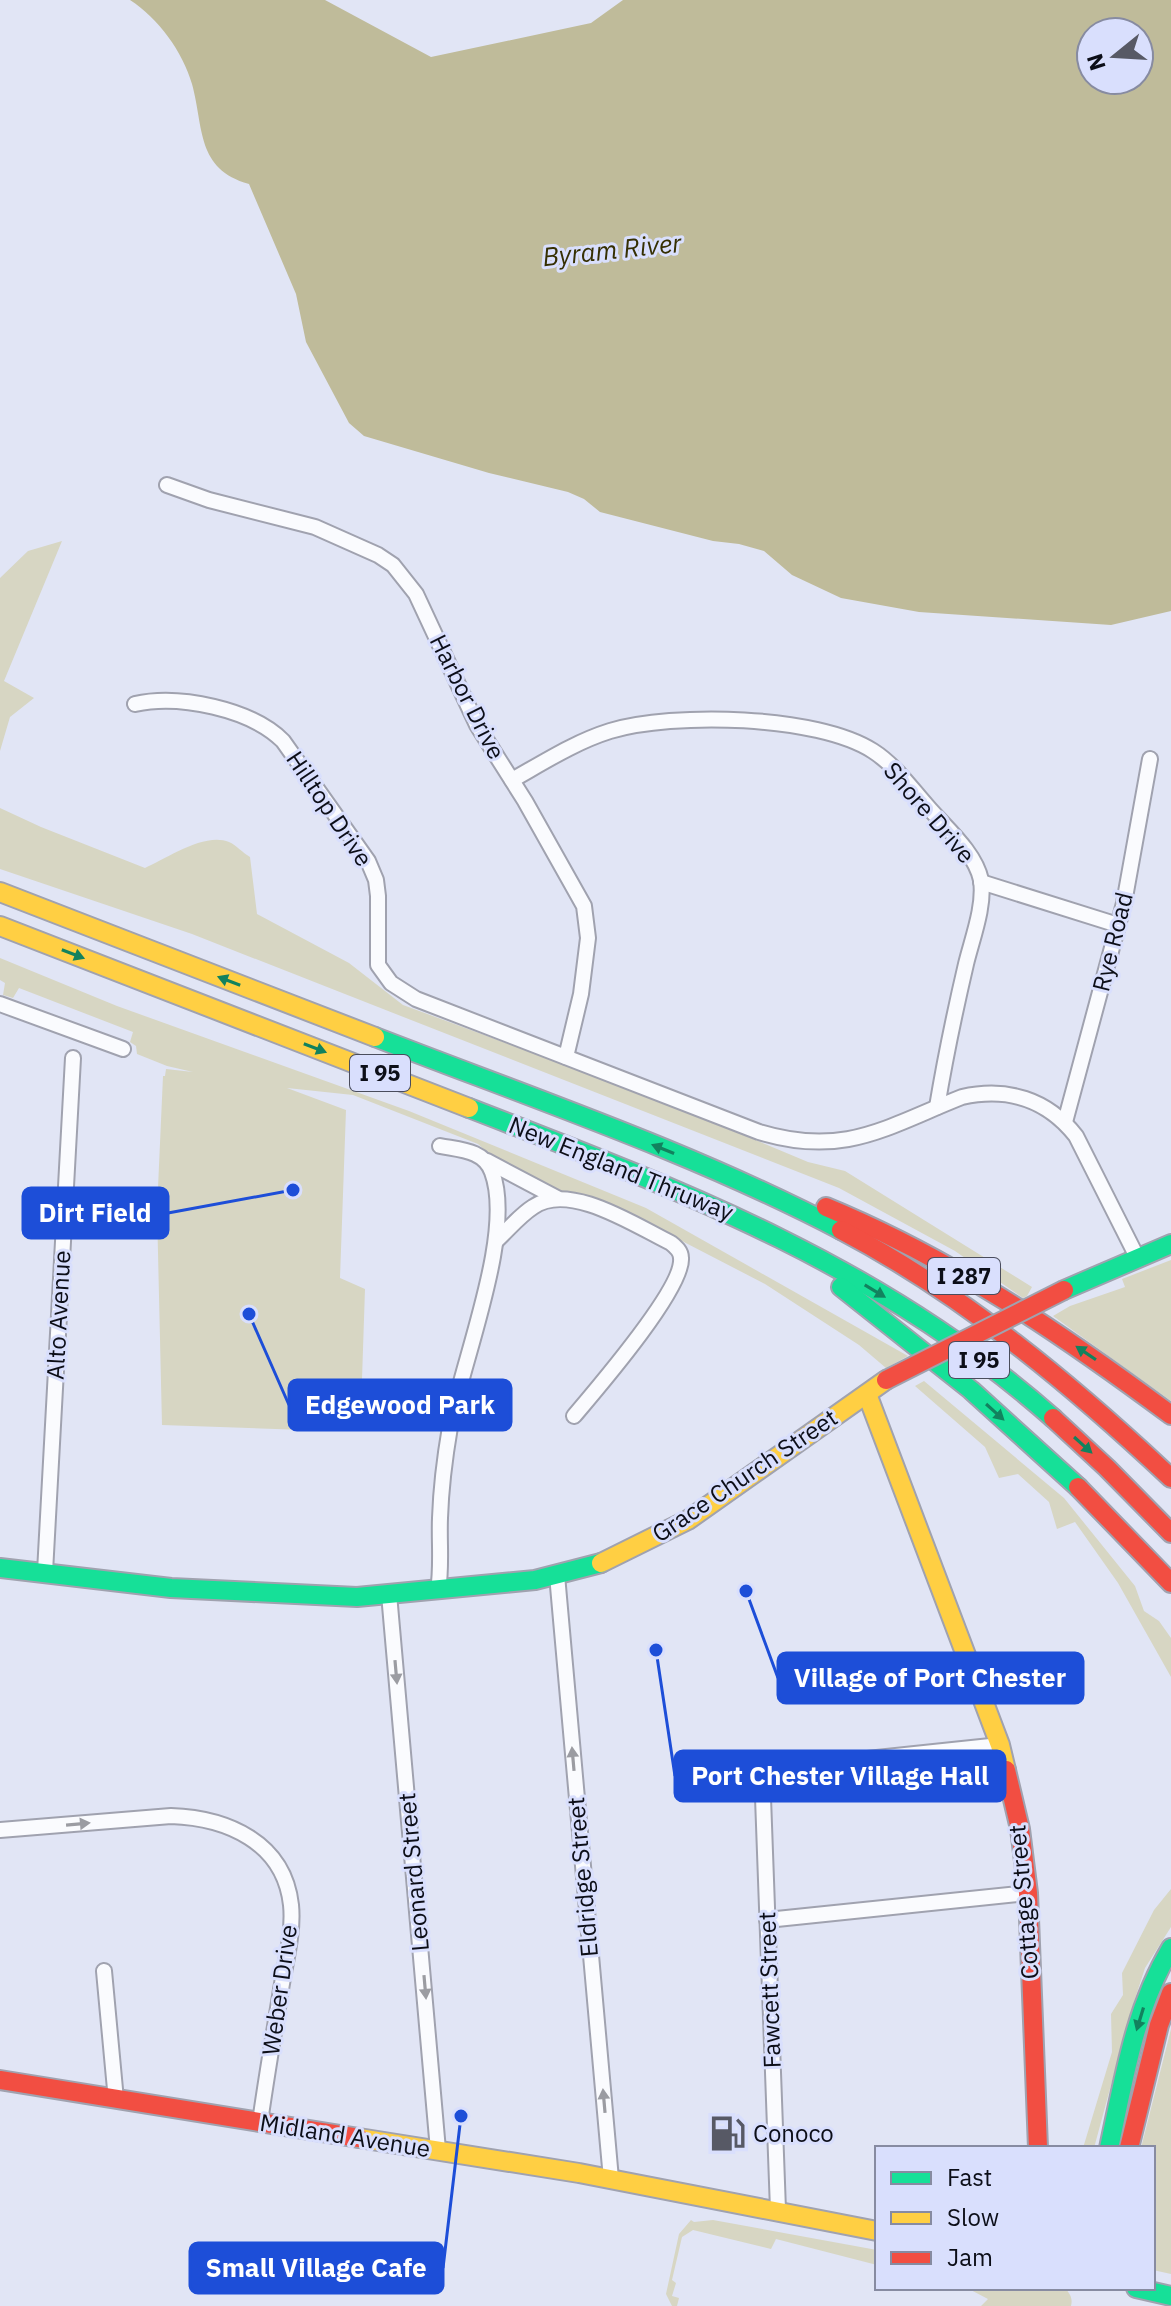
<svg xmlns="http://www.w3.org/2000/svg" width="1171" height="2306" viewBox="0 0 1171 2306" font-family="'IBM Plex Sans',sans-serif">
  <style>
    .green { fill: #d7d6c3 }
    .water { fill: #bfbb9a; fill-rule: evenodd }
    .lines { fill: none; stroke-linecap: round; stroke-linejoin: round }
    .street-casing { stroke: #a0a2af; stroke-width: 18 }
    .fast-casing { stroke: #a0a2af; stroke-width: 22 }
    .slow-casing { stroke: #a0a2af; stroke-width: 22 }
    .jam-casing { stroke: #a0a2af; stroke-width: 22 }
    .street { stroke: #fafbfe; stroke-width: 14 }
    .fast { stroke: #16e098; stroke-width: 18 }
    .slow { stroke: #ffcf43; stroke-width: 18 }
    .jam { stroke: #f24e42; stroke-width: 18 }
    .jam-bridge-casing { stroke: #a0a2af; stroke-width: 22; stroke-linecap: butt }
    .jam-bridge { stroke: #f24e42; stroke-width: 18 }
    .oneway { fill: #12825e }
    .oneway2 { fill: #9b9ca2 }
    .labels { text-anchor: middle; stroke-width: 6; stroke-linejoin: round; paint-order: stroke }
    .shield { fill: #d9dffd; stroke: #4a4d5d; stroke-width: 2 }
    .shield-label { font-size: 22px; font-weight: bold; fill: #0c0e18 }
    .street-label { font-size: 24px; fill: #0c0e18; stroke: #d9dffd }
    .poi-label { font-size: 24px; fill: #0c0e18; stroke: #d9dffd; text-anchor: start }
    .water-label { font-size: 26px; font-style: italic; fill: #352f02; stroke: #d9dffd }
    .leader { fill: none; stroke: #1d4ed8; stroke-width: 3 }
    .callout-dot { fill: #1d4ed8; stroke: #d9dffd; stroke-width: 3 }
    .callout { fill: #1d4ed8; stroke: #1d4ed8; stroke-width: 3 }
    .callout-label { font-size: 26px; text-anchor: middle; font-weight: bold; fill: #fff }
  </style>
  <rect width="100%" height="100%" fill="#e1e5f5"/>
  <g class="green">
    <path d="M 62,541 L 4,681 L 34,698 L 10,717 L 0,751 L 0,578 L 28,551 Z"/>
    <path d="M 0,808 L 41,827 L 145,868 C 166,859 204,832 229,842 C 236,845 243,853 250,857 L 257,914 L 349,963 L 403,1005 L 653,1097 L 808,1162 L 845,1171 L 1032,1287 L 1027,1296 L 1023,1298 L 955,1251 L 839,1188 L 192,934 L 0,869 Z"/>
    <path d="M 0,958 L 117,1006 L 409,1111 L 646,1208 L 908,1356 L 886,1368 L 859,1345 L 765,1284 L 680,1240 L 526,1177 L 500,1164 L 478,1144 L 353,1095 L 287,1088 L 346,1110 L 340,1278 L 365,1289 L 362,1379 L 336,1384 L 333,1431 L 162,1425 L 157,1210 L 163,1076 L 165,1076 L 166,1069 L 193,1072 L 167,1066 L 137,1054 L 136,1046 L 130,1042 L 133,1032 L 19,988 L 13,998 L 3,995 L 5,983 L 0,980 Z"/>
    <path d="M 1171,1260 L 1171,1401 L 1053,1316 L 1070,1306 L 1125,1287 L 1122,1279 Z"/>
    <path d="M 924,1381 L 1064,1498 L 1135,1586 L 1144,1611 L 1159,1621 L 1171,1638 L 1171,1677 L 1118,1583 L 1075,1522 L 1057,1529 L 1049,1502 L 1018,1474 L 999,1478 L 985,1447 L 915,1386 Z"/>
    <path d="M 1171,1889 L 1171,1927 L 1145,1968 L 1131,2011 L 1094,2148 L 1083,2148 L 1112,2052 L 1111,2014 L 1123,1995 L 1122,1973 L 1154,1910 Z"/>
    <path d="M 1171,2029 L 1171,2274 L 1153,2270 L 1153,2148 L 1141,2148 Z"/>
    <path d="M 691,2220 L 694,2222 L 713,2220 L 877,2250 L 877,2265 L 776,2239 L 771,2249 L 693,2230 L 682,2237 L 672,2280 L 676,2283 L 672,2296 L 679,2298 L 677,2306 L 672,2306 L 666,2294 L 679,2234 Z"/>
    <path d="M 967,2288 L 1065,2288 C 1070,2294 1073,2298 1071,2306 L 981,2306 L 988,2299 Z"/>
  </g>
  <path class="water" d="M 130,0 L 325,0 L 431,57 L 591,23 L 623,0 L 1171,0 L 1171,611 L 1111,625 L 919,612 L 841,598 L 792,575 L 764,551 L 739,544 L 713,541 L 600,512 L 584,499 L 568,492 L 489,473 L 364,436 L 349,423 L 306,342 L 296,294 L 249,184 C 196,169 204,128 192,84 C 183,52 158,18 130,0 ZM 1091,32 L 1139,32 L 1139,80 L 1091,80 Z"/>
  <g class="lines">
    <defs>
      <g id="street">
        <path d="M 167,485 L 209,500 L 315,527 L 378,555 L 393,565 L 416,594 L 477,725 L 525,801 L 584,906 L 588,938 L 581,994 L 566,1057"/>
        <path d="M 135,704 C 179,694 251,709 283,741 L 368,861 L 376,880 L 378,896 L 378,965 L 391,983 L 416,999 L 759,1132 C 844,1158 886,1127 962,1097 C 1007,1087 1047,1099 1076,1136 L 1137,1257"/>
        <path d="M 512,780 C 544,762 575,742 610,731 C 673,712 817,715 873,751 C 895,765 911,788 928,807 C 946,828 975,852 981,880 C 985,906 972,939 966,964 C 955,1011 945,1059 937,1107"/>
        <path d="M 981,882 L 1118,925"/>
        <path d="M 0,1004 L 123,1049"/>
        <path d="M 1065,1122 L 1124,903 L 1150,759"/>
        <path d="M 487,1161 L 557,1198"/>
        <path d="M 496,1241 C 508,1230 519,1216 533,1207 C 569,1181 636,1226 671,1243 C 676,1247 681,1251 681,1258 C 684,1288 596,1390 574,1416"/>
        <path d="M 45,1572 L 73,1058"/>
        <path d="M 557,1575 L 611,2179"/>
        <path d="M 438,1591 C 442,1566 439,1543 440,1518 C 441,1488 445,1456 450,1427 C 462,1361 515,1233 492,1172 C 484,1150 460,1150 440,1146"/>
        <path d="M 389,1594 L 438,2150"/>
        <path d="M 0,1830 L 171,1816 C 227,1818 284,1842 291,1905 C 294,1934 284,1967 280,1996 C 273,2038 266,2080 260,2122"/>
        <path d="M 767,1920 L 1028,1893"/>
        <path d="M 104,1971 L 116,2100"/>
        <path d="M 778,2210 L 762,1770 L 1000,1745"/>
      </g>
      <g id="fast">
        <path d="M 375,1037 C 532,1098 692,1152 841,1230"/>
        <path d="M 469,1108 C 679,1189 882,1266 1053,1418"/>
        <path d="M 841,1287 L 971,1390 L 1078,1487"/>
        <path d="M 1064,1290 L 1171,1244"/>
        <path d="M 0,1568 L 171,1588 L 357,1597 L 535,1580 L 601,1563"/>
        <path d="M 1109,2148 C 1124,2079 1134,2010 1171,1948"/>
        <path d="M 1136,2288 L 1171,2296"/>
      </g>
      <g id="slow">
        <path d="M 0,892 L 375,1037"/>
        <path d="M 0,926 L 469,1108"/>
        <path d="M 867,1394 L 1000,1745 L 1006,1770"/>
        <path d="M 601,1563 L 688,1520 L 886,1380"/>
        <path d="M 359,2138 L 579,2173 L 877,2231"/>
      </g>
      <g id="jam">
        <path d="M 826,1207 C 952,1259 1062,1334 1171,1415"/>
        <path d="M 841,1230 C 963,1294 1071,1384 1171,1478"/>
        <path d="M 1053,1418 L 1107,1468 L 1171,1533"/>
        <path d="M 1078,1487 L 1171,1583"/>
        <path d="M 1006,1770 L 1020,1829 L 1028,1893 L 1038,2148"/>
        <path d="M 0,2080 L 359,2138"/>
        <path d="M 1129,2148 L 1159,2025 L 1171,1993"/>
      </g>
    </defs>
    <use href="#street" class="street-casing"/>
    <use href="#fast" class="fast-casing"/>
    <use href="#slow" class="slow-casing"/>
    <use href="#jam" class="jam-casing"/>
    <use href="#street" class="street"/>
    <use href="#fast" class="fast"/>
    <use href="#slow" class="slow"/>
    <use href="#jam" class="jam"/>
    <defs>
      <path id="jam-bridge" d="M 886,1380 L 1064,1290"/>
    </defs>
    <use href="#jam-bridge" class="jam-bridge-casing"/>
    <use href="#jam-bridge" class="jam-bridge"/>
  </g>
  <defs><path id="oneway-solid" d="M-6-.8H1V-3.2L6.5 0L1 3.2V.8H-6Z" transform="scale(2)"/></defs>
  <g class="oneway">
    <use href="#oneway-solid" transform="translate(73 954) rotate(21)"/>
    <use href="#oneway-solid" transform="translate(229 981) rotate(-159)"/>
    <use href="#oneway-solid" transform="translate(315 1048) rotate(21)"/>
    <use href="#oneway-solid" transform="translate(663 1149) rotate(-158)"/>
    <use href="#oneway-solid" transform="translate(875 1291) rotate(31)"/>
    <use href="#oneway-solid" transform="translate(1086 1353) rotate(-146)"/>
    <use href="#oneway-solid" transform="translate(995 1412) rotate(42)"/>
    <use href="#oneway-solid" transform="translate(1083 1445) rotate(42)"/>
    <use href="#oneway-solid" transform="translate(1140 2019) rotate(107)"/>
  </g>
  <g class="oneway2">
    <use href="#oneway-solid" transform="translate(396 1672) rotate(85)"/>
    <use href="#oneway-solid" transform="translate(573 1759) rotate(-95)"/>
    <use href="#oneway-solid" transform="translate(78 1824) rotate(-5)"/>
    <use href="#oneway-solid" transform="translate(425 1987) rotate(85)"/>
    <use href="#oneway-solid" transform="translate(604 2101) rotate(-95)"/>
  </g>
  <defs>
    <symbol id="fuel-bare" viewBox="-9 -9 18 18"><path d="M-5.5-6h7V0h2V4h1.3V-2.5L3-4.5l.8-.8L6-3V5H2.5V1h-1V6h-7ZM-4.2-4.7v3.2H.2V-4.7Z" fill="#575965" stroke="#d9dffd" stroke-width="2.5" paint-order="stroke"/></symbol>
  </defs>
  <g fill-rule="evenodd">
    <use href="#fuel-bare" x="702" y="2108" width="51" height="51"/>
  </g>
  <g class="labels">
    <g class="shield">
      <rect x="350" y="1055" width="60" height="36" rx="6"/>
      <rect x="928" y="1258" width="72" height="36" rx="6"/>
      <rect x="949" y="1342" width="60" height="36" rx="6"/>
    </g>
    <g class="shield-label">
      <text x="380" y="1081">I 95</text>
      <text x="964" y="1284">I 287</text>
      <text x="979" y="1368">I 95</text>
    </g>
    <g class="street-label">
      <text transform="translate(467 697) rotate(63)" y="8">Harbor Drive</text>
      <text transform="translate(329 809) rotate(56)" y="8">Hilltop Drive</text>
      <text transform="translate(929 813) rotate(49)" y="8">Shore Drive</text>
      <text transform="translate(1113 942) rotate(-76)" y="8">Rye Road</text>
      <text transform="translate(621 1169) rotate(22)" y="8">New England Thruway</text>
      <text transform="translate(59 1315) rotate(-87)" y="8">Alto Avenue</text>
      <text transform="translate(745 1476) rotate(-34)" y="8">Grace Church Street</text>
      <text transform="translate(414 1872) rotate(-95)" y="8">Leonard Street</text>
      <text transform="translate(583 1877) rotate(-95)" y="8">Eldridge Street</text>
      <text transform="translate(1024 1902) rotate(-95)" y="8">Cottage Street</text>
      <text transform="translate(280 1990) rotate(-82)" y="8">Weber Drive</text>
      <text transform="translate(770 1990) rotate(-92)" y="8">Fawcett Street</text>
      <text transform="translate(345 2136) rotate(9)" y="8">Midland Avenue</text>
    </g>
    <g class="poi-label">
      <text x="753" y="2142">Conoco</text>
    </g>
    <g class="water-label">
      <text transform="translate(612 250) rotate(-6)" y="9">Byram River</text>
    </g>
  </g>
  <path class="leader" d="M293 1190L168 1213M249 1314L289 1405M746 1591L778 1678M656 1650L675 1776M461 2116L443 2268"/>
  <g class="callout-dot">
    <circle cx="293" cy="1190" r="8"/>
    <circle cx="249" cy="1314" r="8"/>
    <circle cx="746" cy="1591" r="8"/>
    <circle cx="656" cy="1650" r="8"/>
    <circle cx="461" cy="2116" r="8"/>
  </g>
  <g class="callout">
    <rect x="23" y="1188" width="145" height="50" rx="8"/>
    <rect x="289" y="1380" width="222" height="50" rx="8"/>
    <rect x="778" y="1653" width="305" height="50" rx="8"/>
    <rect x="675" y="1751" width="330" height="50" rx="8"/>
    <rect x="190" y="2243" width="253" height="50" rx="8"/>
  </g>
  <g class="callout-label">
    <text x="95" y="1222">Dirt Field</text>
    <text x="400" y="1414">Edgewood Park</text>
    <text x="930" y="1687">Village of Port Chester</text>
    <text x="840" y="1785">Port Chester Village Hall</text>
    <text x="316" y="2277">Small Village Cafe</text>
  </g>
  <rect x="875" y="2146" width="280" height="144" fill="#d9dffd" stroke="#878ba1" stroke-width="2"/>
  <rect x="891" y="2172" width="40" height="12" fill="#16e098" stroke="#878ba1" stroke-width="2"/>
  <text x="947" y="2186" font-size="24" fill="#0c0e18">Fast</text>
  <rect x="891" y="2212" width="40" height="12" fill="#ffcf43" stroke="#878ba1" stroke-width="2"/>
  <text x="947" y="2226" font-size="24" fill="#0c0e18">Slow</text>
  <rect x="891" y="2252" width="40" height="12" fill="#f24e42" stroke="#878ba1" stroke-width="2"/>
  <text x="947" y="2266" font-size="24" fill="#0c0e18">Jam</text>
  <g transform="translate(1115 56) rotate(252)"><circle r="38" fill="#d9dffd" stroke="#878ba1" stroke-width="2"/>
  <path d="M0-6L14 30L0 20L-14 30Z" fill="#575965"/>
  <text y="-12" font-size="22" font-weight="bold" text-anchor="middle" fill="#0c0e18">N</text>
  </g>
</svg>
